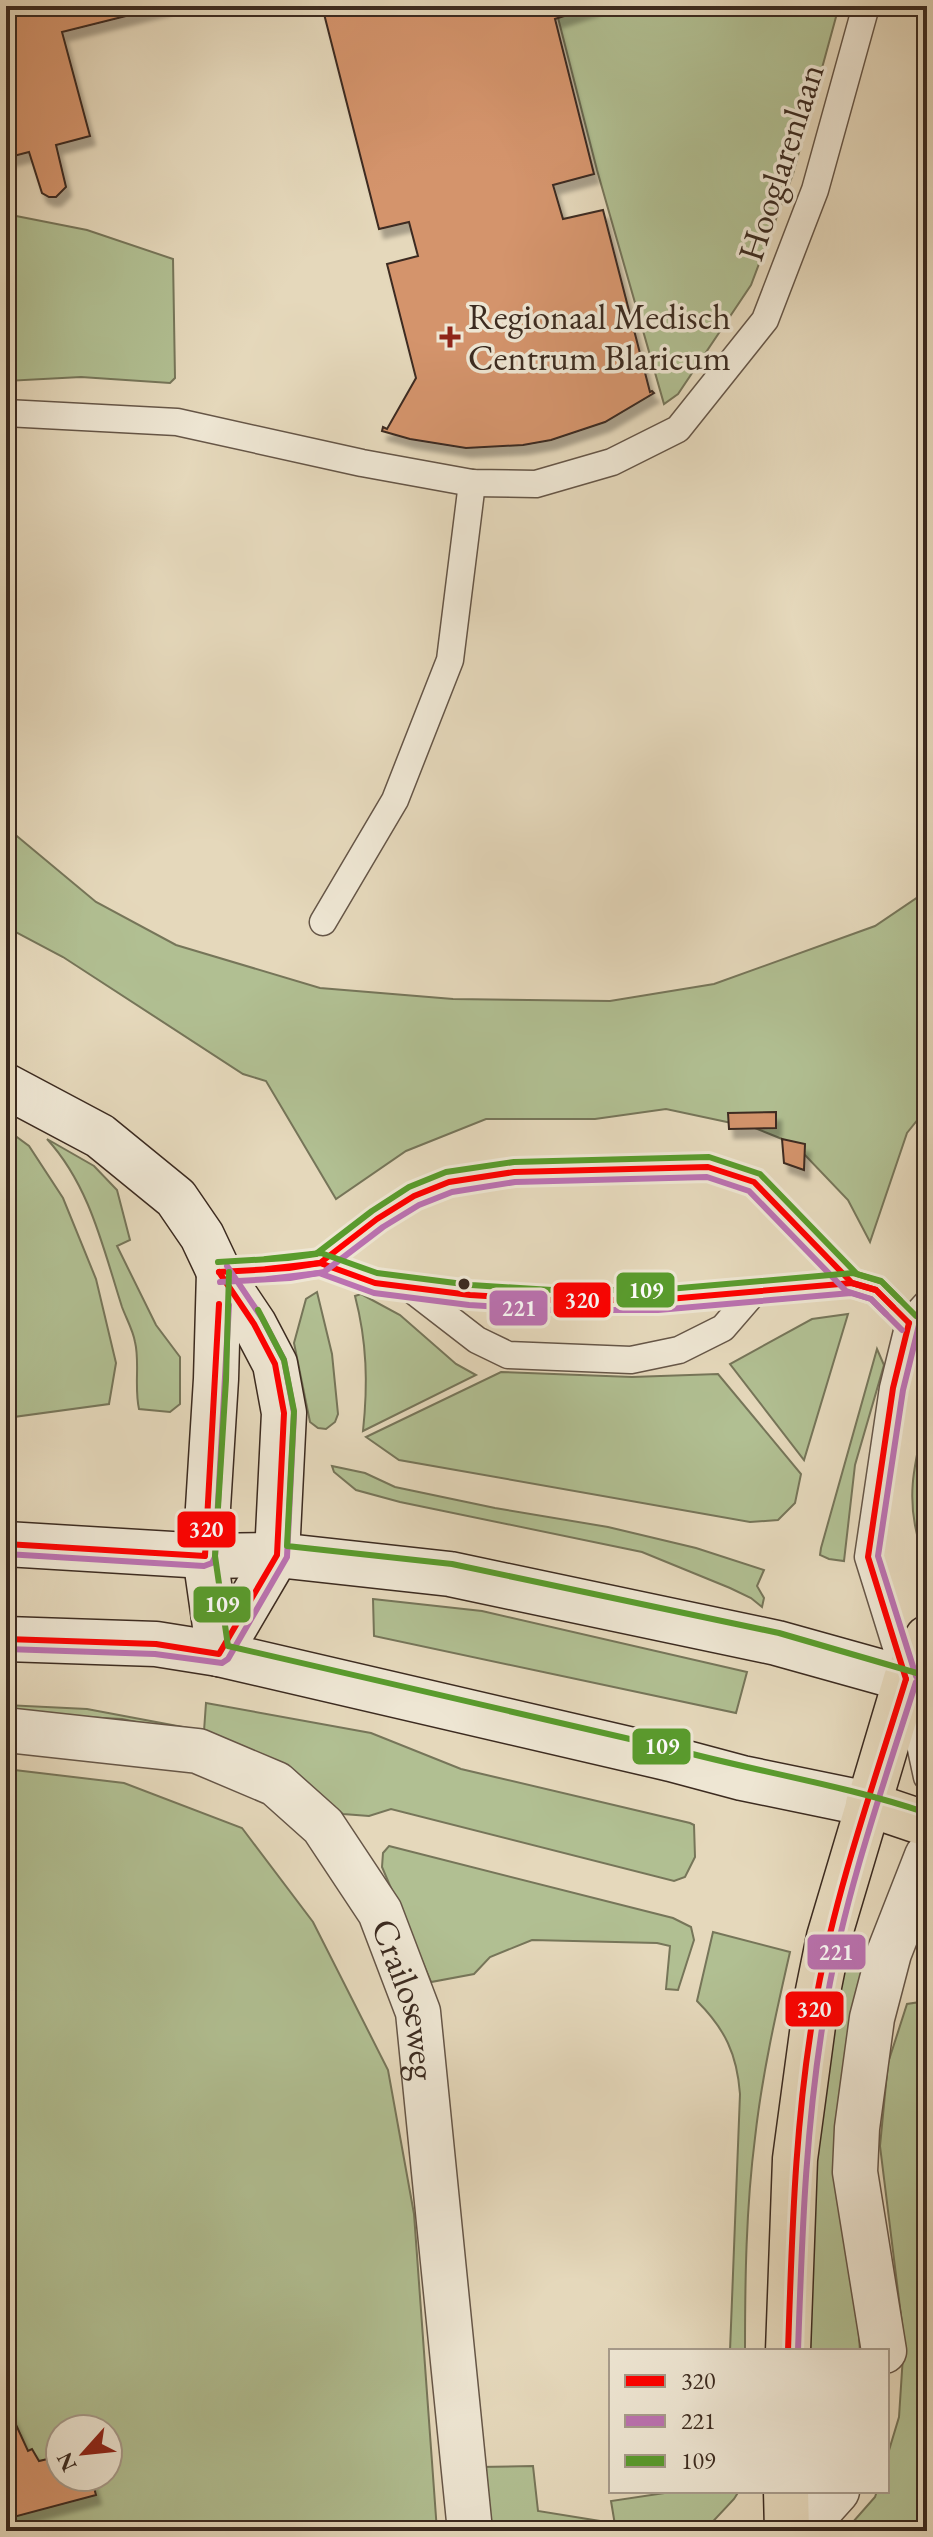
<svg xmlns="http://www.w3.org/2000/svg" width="933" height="2537" viewBox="0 0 933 2537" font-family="'EB Garamond',serif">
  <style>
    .green { fill: #b1bf92; stroke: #767559; stroke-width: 2; fill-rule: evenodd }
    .building { fill: #d4946c; stroke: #3c2b20; stroke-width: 2; filter: url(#shadow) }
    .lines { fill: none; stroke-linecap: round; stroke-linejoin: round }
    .service-casing { stroke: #665647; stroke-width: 29 }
    .minor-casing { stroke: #665647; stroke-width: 47 }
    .secondary-casing { stroke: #3c2b20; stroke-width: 47 }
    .primary-casing { stroke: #3c2b20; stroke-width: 47 }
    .service { stroke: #eee6d3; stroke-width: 26 }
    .minor { stroke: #eee6d3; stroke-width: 44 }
    .secondary { stroke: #eee6d3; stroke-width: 44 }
    .primary { stroke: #e5d8bb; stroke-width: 44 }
    .bus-1-casing { stroke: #eee6d3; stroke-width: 12 }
    .bus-2-casing { stroke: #eee6d3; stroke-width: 12 }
    .bus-3-casing { stroke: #eee6d3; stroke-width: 12 }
    .bus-1 { stroke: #f00; stroke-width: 6 }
    .bus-2 { stroke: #bb72b1; stroke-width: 6 }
    .bus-3 { stroke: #599c2d; stroke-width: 6 }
    .poi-dot { fill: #8f2418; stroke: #eee6d3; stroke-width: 3 }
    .bus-dot { fill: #3c2b20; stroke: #eee6d3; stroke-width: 3 }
    .labels { text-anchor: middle; stroke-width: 7; stroke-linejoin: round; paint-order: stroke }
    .street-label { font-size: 36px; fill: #3c2b20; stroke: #eee6d3 }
    .poi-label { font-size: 36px; fill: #3c2b20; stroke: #eee6d3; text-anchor: start }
    .line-badge { stroke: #eee6d3; stroke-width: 3 }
    .badge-label { font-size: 22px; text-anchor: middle; font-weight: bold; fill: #fff }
  </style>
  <defs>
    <filter id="shadow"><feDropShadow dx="5" dy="9" stdDeviation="2" flood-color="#0004"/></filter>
  </defs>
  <rect width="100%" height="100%" fill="#e5d8bb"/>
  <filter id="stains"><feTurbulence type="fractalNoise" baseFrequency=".0025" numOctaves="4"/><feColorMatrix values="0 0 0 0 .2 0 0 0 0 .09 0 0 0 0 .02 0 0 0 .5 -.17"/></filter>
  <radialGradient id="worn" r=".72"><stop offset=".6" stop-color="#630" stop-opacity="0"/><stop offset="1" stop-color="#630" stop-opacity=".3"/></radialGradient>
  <g class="green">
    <path d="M 555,6 L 839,6 L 793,174 L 751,285 L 678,394 L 664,404 L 597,170 Z"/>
    <path d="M 6,214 L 87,230 L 173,259 L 175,378 L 170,383 L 81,377 L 6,381 Z"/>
    <path d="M 6,827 L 96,902 L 176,945 L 320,988 L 453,999 L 610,1001 L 714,984 L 875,926 L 927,891 L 927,1108 L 907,1133 L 870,1242 L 848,1200 L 805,1155 L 782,1139 L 755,1128 L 666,1109 L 595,1119 L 486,1119 L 406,1151 L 336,1199 L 266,1081 L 243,1074 L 63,957 L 6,927 Z"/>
    <path d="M 6,1129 L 29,1146 L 63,1198 L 96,1279 L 116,1363 L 109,1404 L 6,1418 Z"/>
    <path d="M 47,1139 L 94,1166 L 117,1190 L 130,1240 L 117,1246 L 156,1325 L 180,1357 L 180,1404 L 170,1412 L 139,1409 C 134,1387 140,1362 135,1342 C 133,1330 126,1318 122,1307 C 103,1248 90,1186 47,1139 Z"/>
    <path d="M 317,1292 L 332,1354 L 338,1414 L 335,1422 L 326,1429 L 318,1428 L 310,1422 L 294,1343 L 306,1299 Z"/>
    <path d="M 361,1294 L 400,1315 L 456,1364 L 476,1375 L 363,1431 C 368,1384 367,1342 355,1296 Z"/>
    <path d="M 848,1314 L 804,1460 L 730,1364 L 812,1319 Z"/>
    <path d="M 877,1349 L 884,1365 L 855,1465 L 844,1561 L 829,1559 L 820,1555 L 821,1548 Z"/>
    <path d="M 501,1372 L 632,1377 L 718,1374 L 801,1474 L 795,1503 L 778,1520 L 750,1522 L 399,1460 L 366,1437 Z"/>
    <path d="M 927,1409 L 927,1537 L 920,1545 C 904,1496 916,1458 927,1409 Z"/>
    <path d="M 332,1466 L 365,1473 L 395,1487 L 495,1508 L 608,1527 L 696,1548 L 764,1570 L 757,1586 L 764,1598 L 762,1607 L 751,1598 L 730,1588 L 642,1552 L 400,1502 L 356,1490 L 334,1472 Z"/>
    <path d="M 373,1599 L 482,1611 L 747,1672 L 736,1713 L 374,1636 Z"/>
    <path d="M 206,1703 L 371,1733 L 461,1769 L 690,1823 L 694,1825 L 695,1857 L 685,1877 L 674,1881 L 391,1809 L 369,1816 L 343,1814 L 319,1795 L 175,1730 L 122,1719 L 6,1713 L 6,1705 L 87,1709 L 204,1731 Z"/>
    <path d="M 6,1769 L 124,1783 L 242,1828 L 313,1922 L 388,2070 L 414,2214 L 437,2531 L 6,2531 ZM 60,2429 L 108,2429 L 108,2477 L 60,2477 Z"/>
    <path d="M 389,1846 L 673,1918 L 691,1927 L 694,1940 L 678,1990 L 666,1989 L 670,1946 L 657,1943 L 532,1940 L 490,1957 L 474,1974 L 431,1982 L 382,1867 L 383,1853 Z"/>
    <path d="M 713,1932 L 790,1952 C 776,2013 762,2075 755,2138 C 746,2208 745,2280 745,2351 L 730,2351 L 740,2094 C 737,2054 725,2029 697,2001 Z"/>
    <path d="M 845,1964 L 868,1969 L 856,2293 L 860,2351 L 808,2351 L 813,2154 Z"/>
    <path d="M 927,2001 L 927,2531 L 845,2531 L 875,2497 L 877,2491 L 887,2491 L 887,2457 L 899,2417 L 904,2340 L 880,2146 L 888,2063 L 907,2004 Z"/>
    <path d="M 533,2466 L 538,2511 L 612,2523 L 614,2531 L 486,2531 L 479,2467 Z"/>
    <path d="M 678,2491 L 739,2491 L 734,2499 L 704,2531 L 616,2531 L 611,2501 Z"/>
  </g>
  <g class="building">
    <path d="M 6,6 L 166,6 L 62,32 L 90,136 L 56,145 L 66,187 L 56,197 L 49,197 L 42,193 L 29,152 L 6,158 Z"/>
    <path d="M 322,6 L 595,6 L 555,19 L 594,174 L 553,185 L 563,219 L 603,210 L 650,392 L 652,391 L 654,393 L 605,422 L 551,440 L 523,445 L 466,448 L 410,439 L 382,431 L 383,427 L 387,429 L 416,378 L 387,264 L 418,256 L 409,222 L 379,229 Z"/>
    <path d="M 776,1112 L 776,1128 L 729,1129 L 728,1113 Z"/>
    <path d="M 782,1139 L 805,1144 L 804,1170 L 784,1163 Z"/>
    <path d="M 6,2403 L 28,2451 L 32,2449 L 39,2461 L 60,2456 L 60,2477 L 91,2477 L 96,2495 L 6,2519 Z"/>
  </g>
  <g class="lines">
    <defs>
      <g id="service">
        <path d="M 6,413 L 177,422 L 362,463 L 472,483 L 536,484 L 612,462 L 678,429 L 765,320 L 815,190 L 866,6"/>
        <path d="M 323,922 L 395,800 L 450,660 L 472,483"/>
        <path d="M 320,1263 L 375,1283 L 470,1295 L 552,1300 L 657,1300 L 852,1283 L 876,1290 L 909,1323"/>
        <path d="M 219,1272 L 289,1268 L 320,1263 L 377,1219 L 414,1196 L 449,1182 L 514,1172 L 708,1167 L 754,1182 L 852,1283"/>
        <path d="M 411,1289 L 477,1340 L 508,1355 L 631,1360 L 679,1350 L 723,1328 L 755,1291"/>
        <path d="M 927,1303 L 909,1323 L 893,1388 L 868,1557 L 906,1679 L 927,1777"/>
      </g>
      <g id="minor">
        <path id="s1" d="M 6,1730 L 198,1751 L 276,1784 L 323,1826 L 380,1912 L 418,2012 L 470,2531"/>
        <path d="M 884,2351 L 855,2172 L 857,2128 L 872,2018 L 889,1953 L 927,1856"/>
        <path d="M 801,2531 L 837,2491"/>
      </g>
      <g id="secondary">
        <path d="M 6,1086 L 100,1136 L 176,1198 L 202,1236 L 219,1272 L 254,1324 L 275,1364 L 284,1413 L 277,1555 L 219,1654"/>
        <path d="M 6,1544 L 205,1556 L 277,1555 L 450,1574 L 777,1643 L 906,1679"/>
        <path d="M 6,1639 L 156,1644 L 219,1654 L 671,1759 L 742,1778 L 868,1804"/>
        <path d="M 219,1654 L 205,1556 L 216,1379 L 219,1272"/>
      </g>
      <g id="primary">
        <path d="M 868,1804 L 927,1824"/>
        <path d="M 788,2351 L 795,2159 L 817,1996 L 829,1937 L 906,1679 L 927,1638"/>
        <path d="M 786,2491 L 787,2531"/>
      </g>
    </defs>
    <use href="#service" class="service-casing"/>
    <use href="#minor" class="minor-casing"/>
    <use href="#secondary" class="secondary-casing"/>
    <use href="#primary" class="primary-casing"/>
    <use href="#service" class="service"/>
    <use href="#minor" class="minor"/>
    <use href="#secondary" class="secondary"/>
    <use href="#primary" class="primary"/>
    <defs>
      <g id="bus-1">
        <path d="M 267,1269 L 320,1263 L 375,1283 L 470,1295 L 552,1300 L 657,1300 L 852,1283 L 876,1290 L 893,1307"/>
        <path d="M 219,1272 L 289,1268 L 320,1263 L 377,1219 L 414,1196 L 449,1182 L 514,1172 L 708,1167 L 754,1182 L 852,1283 L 876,1290 L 909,1323"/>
        <path d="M 6,1544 L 205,1556 L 219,1304"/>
        <path d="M 6,1639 L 156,1644 L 219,1654 L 277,1555 L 284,1413 L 275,1364 L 254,1324 L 219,1272"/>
        <path d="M 906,1679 L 868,1557 L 893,1388 L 909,1323"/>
        <path d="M 788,2351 C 792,2232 795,2112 817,1994 C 837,1887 874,1783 906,1679"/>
      </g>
      <g id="bus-2">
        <path d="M 268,1279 L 319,1273 L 374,1293 L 469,1305 L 552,1310 L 658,1310 L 851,1293 L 871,1299 L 886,1314"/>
        <path d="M 220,1282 L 290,1278 L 324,1272 L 383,1227 L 419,1205 L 452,1192 L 515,1182 L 707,1177 L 749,1191 L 846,1291 L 871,1299 L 902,1330"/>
        <path d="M 6,1554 L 204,1566 L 212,1563 L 215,1557 L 229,1305"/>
        <path d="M 6,1649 L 155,1654 L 222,1663 L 228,1659 L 287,1557 L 294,1413 L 284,1360 L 262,1318 L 227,1266"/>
        <path d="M 916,1676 L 878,1556 L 903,1390 L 919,1325"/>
        <path d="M 798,2351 C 802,2233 806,2115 827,1999 C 846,1891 883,1786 916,1682"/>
      </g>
      <g id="bus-3">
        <path d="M 266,1259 L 321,1253 L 377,1273 L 471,1285 L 552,1290 L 657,1290 L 853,1273 L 881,1281 L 900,1300"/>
        <path d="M 218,1262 L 288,1258 L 316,1254 L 372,1211 L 409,1187 L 446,1172 L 514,1162 L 709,1157 L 760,1174 L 857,1274 L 882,1282 L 916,1316"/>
        <path d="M 229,1272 L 226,1380 L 215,1556 L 228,1646 L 673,1749 C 758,1772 844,1785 927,1813"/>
        <path d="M 258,1310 L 284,1360 L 294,1411 L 287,1546 L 452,1564 L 779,1633 L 927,1676"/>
      </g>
    </defs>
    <use href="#bus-1" class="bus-1-casing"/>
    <use href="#bus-2" class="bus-2-casing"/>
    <use href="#bus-3" class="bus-3-casing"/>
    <use href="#bus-1" class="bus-1"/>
    <use href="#bus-2" class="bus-2"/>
    <use href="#bus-3" class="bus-3"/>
  </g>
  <path class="poi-dot" d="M446 325h8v8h8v8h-8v8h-8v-8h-8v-8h8z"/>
  <circle class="bus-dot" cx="464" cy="1284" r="7"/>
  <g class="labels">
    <g class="street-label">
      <text transform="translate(780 162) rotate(-72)" y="13">Hooglarenlaan</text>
      <text dy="13" stroke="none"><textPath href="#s1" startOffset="536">Crailoseweg</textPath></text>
    </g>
    <g class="poi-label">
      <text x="468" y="329">Regionaal Medisch<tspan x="468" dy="41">Centrum Blaricum</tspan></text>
    </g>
  </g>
  <g class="line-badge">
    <rect x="615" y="1271" width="61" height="38" rx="8" fill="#599c2d"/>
    <rect x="552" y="1281" width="60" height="38" rx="8" fill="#f00"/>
    <rect x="488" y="1289" width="61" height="38" rx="8" fill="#bb72b1"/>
    <rect x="176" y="1510" width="61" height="39" rx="8" fill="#f00"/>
    <rect x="192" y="1585" width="60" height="39" rx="8" fill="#599c2d"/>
    <rect x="631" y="1727" width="61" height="39" rx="8" fill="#599c2d"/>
    <rect x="806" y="1933" width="61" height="38" rx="8" fill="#bb72b1"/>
    <rect x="784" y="1990" width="61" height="38" rx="8" fill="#f00"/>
  </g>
  <g class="badge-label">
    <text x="646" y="1298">109</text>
    <text x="582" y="1308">320</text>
    <text x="519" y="1316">221</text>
    <text x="206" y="1537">320</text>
    <text x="222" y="1612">109</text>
    <text x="662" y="1754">109</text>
    <text x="836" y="1960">221</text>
    <text x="814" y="2017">320</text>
  </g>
  <rect width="933" height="2537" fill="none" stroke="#e5d8bb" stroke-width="32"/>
  <rect x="8" y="8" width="917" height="2521" fill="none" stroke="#3c2b20" stroke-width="4"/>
  <rect x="16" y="16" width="901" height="2505" fill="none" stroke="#3c2b20" stroke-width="2"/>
  <rect x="609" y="2349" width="280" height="144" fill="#eee6d3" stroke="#a79b8b" stroke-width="2"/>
  <rect x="625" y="2375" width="40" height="12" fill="#ff0000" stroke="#a79b8b" stroke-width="2"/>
  <text x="681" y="2389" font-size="24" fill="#3c2b20">320</text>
  <rect x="625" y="2415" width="40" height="12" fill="#bb72b1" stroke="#a79b8b" stroke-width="2"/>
  <text x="681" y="2429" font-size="24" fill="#3c2b20">221</text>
  <rect x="625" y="2455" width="40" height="12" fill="#599c2d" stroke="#a79b8b" stroke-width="2"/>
  <text x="681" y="2469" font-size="24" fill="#3c2b20">109</text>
  <g transform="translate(84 2453) rotate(243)"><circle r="38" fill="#eee6d3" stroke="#a79b8b" stroke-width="2"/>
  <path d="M0-6L14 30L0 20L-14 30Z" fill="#8f2418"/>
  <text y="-12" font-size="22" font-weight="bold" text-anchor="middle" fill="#3c2b20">N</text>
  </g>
  <rect width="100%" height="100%" filter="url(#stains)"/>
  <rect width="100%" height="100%" fill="url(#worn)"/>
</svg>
